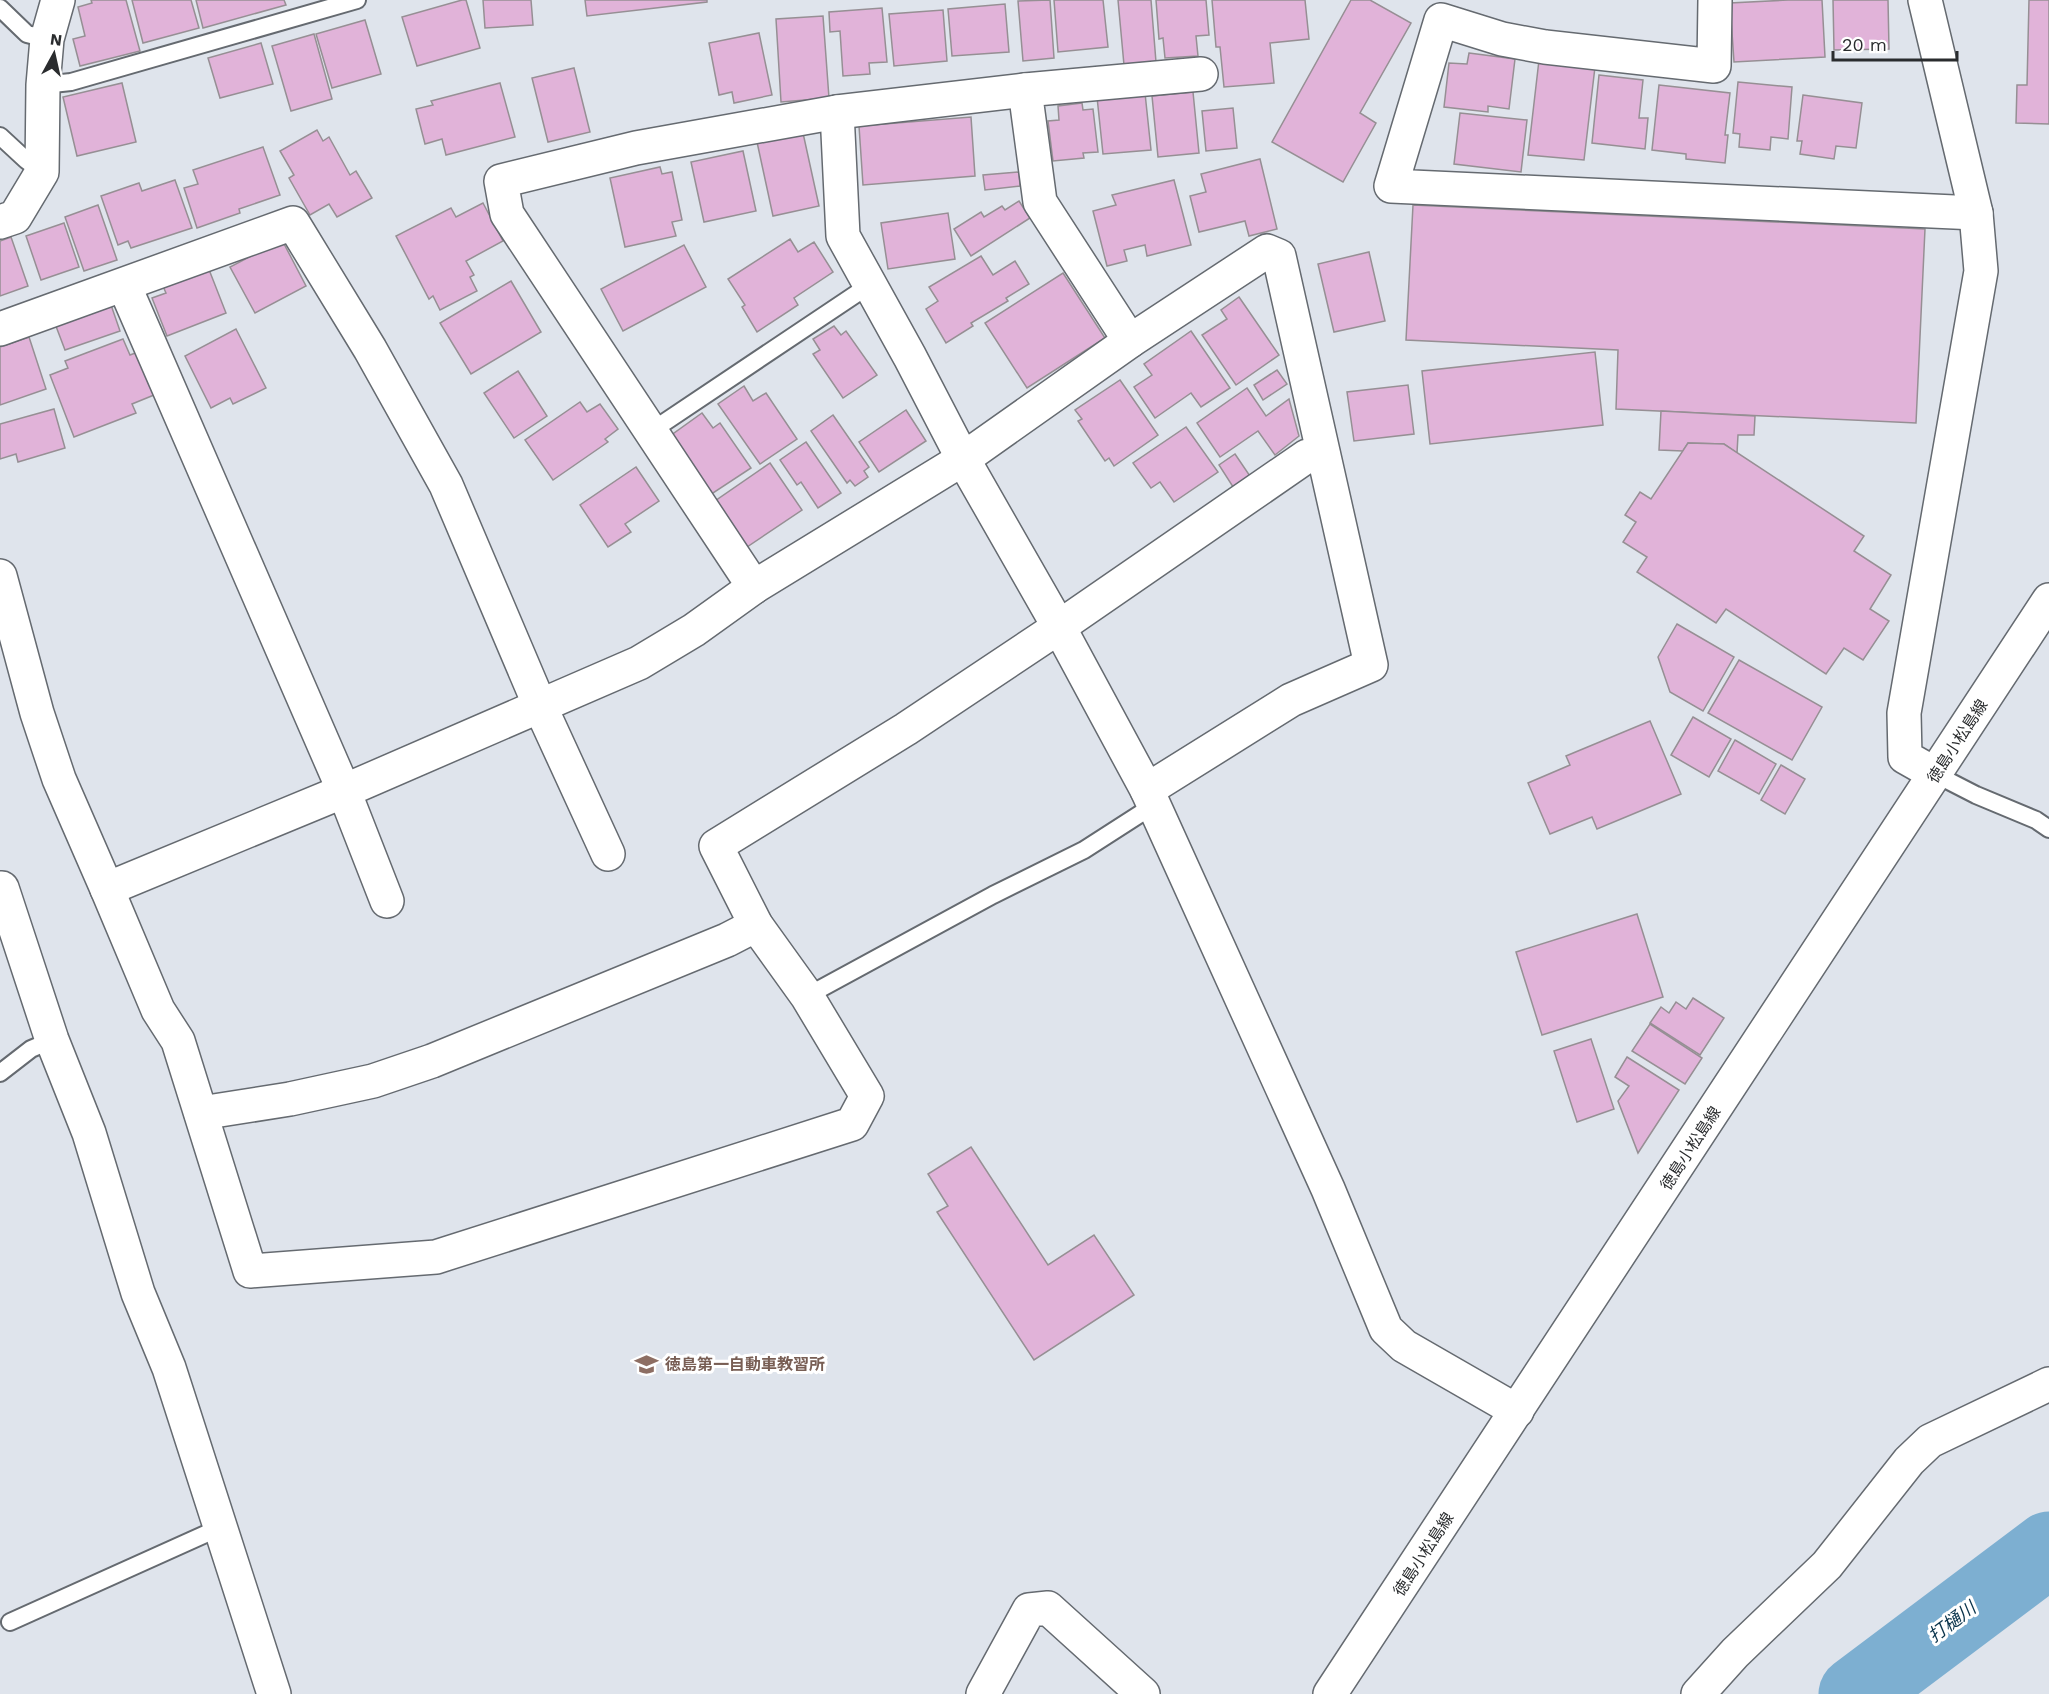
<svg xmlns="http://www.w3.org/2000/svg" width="2049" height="1694" viewBox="0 0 2049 1694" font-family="'Work Sans','Noto Sans JP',sans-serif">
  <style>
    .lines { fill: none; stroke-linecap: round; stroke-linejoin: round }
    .river { stroke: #7dafd1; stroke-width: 75 }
    .building { fill: #e1b3d9; stroke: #968f94; stroke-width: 1.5 }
    .lane-casing { stroke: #656a70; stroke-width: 20 }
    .street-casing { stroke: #656a70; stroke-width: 36 }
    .secondary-casing { stroke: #656a70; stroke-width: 36 }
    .lane { stroke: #fff; stroke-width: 16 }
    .street { stroke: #fff; stroke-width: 33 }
    .secondary { stroke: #fff; stroke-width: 33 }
    .labels { text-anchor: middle; stroke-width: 6; stroke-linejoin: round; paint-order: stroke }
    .street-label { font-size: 16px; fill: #2a2c2e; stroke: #fff }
    .education-label { font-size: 16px; font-weight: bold; fill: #785e54; stroke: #fff; text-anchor: start }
    .water-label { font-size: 18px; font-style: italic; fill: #09334b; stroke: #fff }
  </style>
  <rect width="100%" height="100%" fill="#dfe4ec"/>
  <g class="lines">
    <path class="river" d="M 1856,1694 L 2049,1549"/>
  </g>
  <g class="building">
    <path d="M 91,0 L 126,0 L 140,51 L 80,66 L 73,39 L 85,36 L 78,7 L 92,3 Z"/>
    <path d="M 132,0 L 191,0 L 199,28 L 143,43 Z"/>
    <path d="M 196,0 L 284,0 L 286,5 L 203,28 Z"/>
    <path d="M 462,0 L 466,0 L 480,48 L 417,66 L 402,17 Z"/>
    <path d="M 483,0 L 531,0 L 533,25 L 485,28 Z"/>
    <path d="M 585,0 L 707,0 L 707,2 L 587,16 Z"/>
    <path d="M 1050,0 L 1054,58 L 1023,61 L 1018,1 Z"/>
    <path d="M 1054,0 L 1103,0 L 1108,47 L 1058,52 Z"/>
    <path d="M 1118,0 L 1151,0 L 1156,62 L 1124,65 Z"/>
    <path d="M 1156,0 L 1206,0 L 1209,35 L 1196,36 L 1198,56 L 1165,58 L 1163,38 L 1159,39 Z"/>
    <path d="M 1212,0 L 1305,0 L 1309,39 L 1270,43 L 1274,83 L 1224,87 L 1220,47 L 1216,47 Z"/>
    <path d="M 1351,0 L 1370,0 L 1411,23 L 1360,113 L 1376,123 L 1343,182 L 1272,142 Z"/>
    <path d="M 1788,0 L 1822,0 L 1825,57 L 1734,62 L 1730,3 Z"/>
    <path d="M 1833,0 L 1888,0 L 1889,49 L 1834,50 Z"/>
    <path d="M 2029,0 L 2049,0 L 2049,124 L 2016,123 L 2017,85 L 2027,85 Z"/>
    <path d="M 1005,4 L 1009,52 L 952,56 L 948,9 Z"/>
    <path d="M 882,8 L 887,62 L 869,63 L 870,74 L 843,76 L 840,31 L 830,32 L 829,12 Z"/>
    <path d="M 943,10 L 947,61 L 894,66 L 889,14 Z"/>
    <path d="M 823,16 L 829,98 L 781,102 L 776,19 Z"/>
    <path d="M 365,20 L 381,74 L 332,88 L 316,34 Z"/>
    <path d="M 759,33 L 772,95 L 734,103 L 732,92 L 719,95 L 709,43 Z"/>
    <path d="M 314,34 L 332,99 L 291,111 L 272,46 Z"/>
    <path d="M 261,43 L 273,84 L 220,98 L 208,58 Z"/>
    <path d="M 1469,53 L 1515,59 L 1509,109 L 1488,106 L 1488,112 L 1444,107 L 1449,63 L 1467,64 Z"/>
    <path d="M 1539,60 L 1595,67 L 1584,160 L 1528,155 Z"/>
    <path d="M 574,68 L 590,132 L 548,142 L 532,78 Z"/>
    <path d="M 1599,75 L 1643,80 L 1639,118 L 1648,118 L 1645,149 L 1592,143 Z"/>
    <path d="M 1738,82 L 1792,87 L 1788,139 L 1771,137 L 1770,150 L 1739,147 L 1740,134 L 1733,133 Z"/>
    <path d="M 122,83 L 136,142 L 77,156 L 63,97 Z"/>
    <path d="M 500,83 L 515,137 L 446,155 L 442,139 L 425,144 L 416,109 L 433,105 L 431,101 Z"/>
    <path d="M 1659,85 L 1730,93 L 1725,135 L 1728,135 L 1725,163 L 1686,159 L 1686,154 L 1652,150 Z"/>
    <path d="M 1193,92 L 1199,153 L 1158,157 L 1152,96 Z"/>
    <path d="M 1145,93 L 1151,150 L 1103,154 L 1097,97 Z"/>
    <path d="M 1803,95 L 1862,103 L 1856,148 L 1836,146 L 1834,159 L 1800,154 L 1802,141 L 1797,141 Z"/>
    <path d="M 1082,103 L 1083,110 L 1093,109 L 1098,152 L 1083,153 L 1084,158 L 1053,161 L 1048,121 L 1059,120 L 1058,106 Z"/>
    <path d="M 1233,108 L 1237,148 L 1206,151 L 1202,111 Z"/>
    <path d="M 1460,113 L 1527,120 L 1521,172 L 1454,164 Z"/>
    <path d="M 971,117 L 975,176 L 863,185 L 859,126 Z"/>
    <path d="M 317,130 L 323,141 L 329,137 L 350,175 L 356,171 L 372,198 L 337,217 L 329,204 L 310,215 L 289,178 L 294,175 L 280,151 Z"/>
    <path d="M 803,133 L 819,206 L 773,216 L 757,142 Z"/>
    <path d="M 263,147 L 280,195 L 239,209 L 240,213 L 197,228 L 184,188 L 198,184 L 193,170 Z"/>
    <path d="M 743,151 L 756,211 L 704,222 L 691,162 Z"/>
    <path d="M 1260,159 L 1277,229 L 1249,236 L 1245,221 L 1199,232 L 1190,196 L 1206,192 L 1201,174 Z"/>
    <path d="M 660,167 L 662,174 L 672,172 L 682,220 L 672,222 L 676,236 L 625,247 L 610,178 Z"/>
    <path d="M 1019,172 L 1020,186 L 985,190 L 983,175 Z"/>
    <path d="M 175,180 L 192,228 L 131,248 L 128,241 L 118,245 L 101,196 L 139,183 L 142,191 Z"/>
    <path d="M 1174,180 L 1191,245 L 1147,256 L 1145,245 L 1124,250 L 1127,261 L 1107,266 L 1093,211 L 1116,205 L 1112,195 Z"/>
    <path d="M 1019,201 L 1030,218 L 971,256 L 954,229 L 981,212 L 984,217 L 1002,206 L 1005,210 Z"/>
    <path d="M 483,203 L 503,241 L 466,261 L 474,275 L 470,277 L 477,291 L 440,310 L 433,296 L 429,299 L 396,236 L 451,208 L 456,217 Z"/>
    <path d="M 98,205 L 117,260 L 84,271 L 65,217 Z"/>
    <path d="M 1413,205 L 1925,229 L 1916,423 L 1616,409 L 1618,350 L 1406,340 Z"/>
    <path d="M 948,213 L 955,259 L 888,269 L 881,223 Z"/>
    <path d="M 64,223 L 79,267 L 41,280 L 26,236 Z"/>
    <path d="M 11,237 L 28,286 L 0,296 L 0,241 Z"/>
    <path d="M 790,239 L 798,252 L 814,242 L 833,272 L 794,298 L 798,305 L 757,332 L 742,307 L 745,305 L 728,279 Z"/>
    <path d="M 282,240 L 306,286 L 255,313 L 230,267 Z"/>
    <path d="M 684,245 L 706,287 L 623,331 L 601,289 Z"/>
    <path d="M 1369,252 L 1385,321 L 1334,332 L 1318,264 Z"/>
    <path d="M 981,256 L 993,275 L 1015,261 L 1029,284 L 1006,298 L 1008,301 L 971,323 L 973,326 L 946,343 L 926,309 L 938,301 L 929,287 Z"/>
    <path d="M 208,267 L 226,313 L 167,336 L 152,298 L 166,293 L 162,284 Z"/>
    <path d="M 1063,273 L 1105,338 L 1027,388 L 985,323 Z"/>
    <path d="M 511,281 L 541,332 L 471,374 L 440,323 Z"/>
    <path d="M 1239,297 L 1279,355 L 1236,385 L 1202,335 L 1227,319 L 1221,310 Z"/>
    <path d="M 110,302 L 120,331 L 65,350 L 54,321 Z"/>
    <path d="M 834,326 L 841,335 L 846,331 L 877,375 L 843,398 L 813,354 L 820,350 L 813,339 Z"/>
    <path d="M 236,329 L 266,388 L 233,404 L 230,398 L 211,408 L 185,356 Z"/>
    <path d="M 1191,331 L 1230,388 L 1201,407 L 1191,393 L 1155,418 L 1134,387 L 1152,375 L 1144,364 Z"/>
    <path d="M 29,337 L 46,389 L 0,405 L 0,347 Z"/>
    <path d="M 123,339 L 130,355 L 138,352 L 154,395 L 132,404 L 136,413 L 74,437 L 50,375 L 68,368 L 65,361 Z"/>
    <path d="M 1595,352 L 1603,425 L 1430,444 L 1422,371 Z"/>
    <path d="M 1277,370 L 1287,384 L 1263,400 L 1254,385 Z"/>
    <path d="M 518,371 L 547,416 L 514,438 L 484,393 Z"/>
    <path d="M 1120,380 L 1158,435 L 1114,466 L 1109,458 L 1105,461 L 1078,421 L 1082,419 L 1075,410 Z"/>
    <path d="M 1408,385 L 1414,434 L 1354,441 L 1347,392 Z"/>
    <path d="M 744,386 L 753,401 L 766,393 L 797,439 L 760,464 L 718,404 Z"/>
    <path d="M 1247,388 L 1266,416 L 1289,399 L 1299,436 L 1275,455 L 1258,431 L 1220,457 L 1197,423 Z"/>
    <path d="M 580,402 L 587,412 L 600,404 L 618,429 L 605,439 L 608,442 L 553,480 L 525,440 Z"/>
    <path d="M 54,409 L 65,448 L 18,462 L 16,454 L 0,459 L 0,424 Z"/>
    <path d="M 906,410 L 926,441 L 879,472 L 859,442 Z"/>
    <path d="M 1661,411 L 1755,416 L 1754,435 L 1738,435 L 1737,453 L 1724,444 L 1688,443 L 1683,451 L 1659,450 Z"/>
    <path d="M 702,413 L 713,428 L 720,423 L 751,468 L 710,495 L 670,436 Z"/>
    <path d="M 833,415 L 869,467 L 864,471 L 868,477 L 855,486 L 850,480 L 847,483 L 811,431 Z"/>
    <path d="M 1186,427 L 1218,472 L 1174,502 L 1160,482 L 1151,488 L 1133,463 Z"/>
    <path d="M 806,442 L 841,493 L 818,508 L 801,482 L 797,485 L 780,460 Z"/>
    <path d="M 1688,443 L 1724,444 L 1864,536 L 1854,551 L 1891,575 L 1870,609 L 1889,621 L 1863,660 L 1844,648 L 1826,674 L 1726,609 L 1716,623 L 1637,572 L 1647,557 L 1623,542 L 1636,522 L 1625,515 L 1640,492 L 1651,499 Z"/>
    <path d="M 1235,454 L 1252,479 L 1235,490 L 1219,465 Z"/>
    <path d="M 770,463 L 802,510 L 747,547 L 715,501 Z"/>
    <path d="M 636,467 L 659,501 L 625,524 L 631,532 L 608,547 L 580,505 Z"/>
    <path d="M 1677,624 L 1734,657 L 1703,711 L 1670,692 L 1658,657 Z"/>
    <path d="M 1739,660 L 1822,707 L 1792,760 L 1708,713 Z"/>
    <path d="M 1693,717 L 1731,739 L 1709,777 L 1671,755 Z"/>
    <path d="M 1650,721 L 1681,794 L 1597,829 L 1592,817 L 1550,834 L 1528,783 L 1570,765 L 1566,756 Z"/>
    <path d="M 1735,740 L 1776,764 L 1759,794 L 1718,771 Z"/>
    <path d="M 1781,765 L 1805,779 L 1785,814 L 1761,800 Z"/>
    <path d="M 1637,914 L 1663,997 L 1542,1035 L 1516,952 Z"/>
    <path d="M 1693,998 L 1724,1018 L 1700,1055 L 1650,1023 L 1661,1007 L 1669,1013 L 1676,1002 L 1686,1009 Z"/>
    <path d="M 1650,1024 L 1702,1058 L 1685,1084 L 1632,1051 Z"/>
    <path d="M 1591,1039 L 1614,1109 L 1577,1122 L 1554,1051 Z"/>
    <path d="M 1627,1057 L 1679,1090 L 1638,1153 L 1618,1101 L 1629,1086 L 1615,1077 Z"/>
    <path d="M 971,1147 L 1048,1265 L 1094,1235 L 1134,1295 L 1034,1360 L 937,1212 L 948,1206 L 928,1174 Z"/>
  </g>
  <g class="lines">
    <defs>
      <g id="lane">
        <path d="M 0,8 L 27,34 L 47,39"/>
        <path d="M 43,85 L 71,82 L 357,0"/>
        <path d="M 0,136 L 26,160 L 42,172"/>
        <path d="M 650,432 L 871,284"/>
        <path d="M 1935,774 L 1976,795 L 2036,820 L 2049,829"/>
        <path d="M 807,996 L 993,895 L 1084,850 L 1154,805"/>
        <path d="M 0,1073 L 31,1049 L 52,1040"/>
        <path d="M 10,1622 L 219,1528"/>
      </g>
      <g id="street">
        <path d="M 1715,0 L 1714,66 L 1545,47 L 1502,39 L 1441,20 L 1391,186 L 1976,213"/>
        <path d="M 1925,0 L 1976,213 L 1981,271 L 1904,713 L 1905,757 L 1935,774"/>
        <path d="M 837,112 L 843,236 L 910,357 L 963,459 L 1059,627 L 1147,790"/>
        <path d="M 0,222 L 15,217 L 42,172 L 43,85 L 47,39 L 58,0"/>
        <path d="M 124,285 L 344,791 L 387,901"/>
        <path d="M 0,329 L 293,223 L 370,349 L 446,485 L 540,706 L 608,854"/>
        <path d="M 1130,341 L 1040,202 L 1025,90 L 1201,74"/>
        <path d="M 0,576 L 37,713 L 59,779 L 107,889 L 158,1010 L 178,1041 L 250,1271 L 436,1257 L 852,1124 L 867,1096 L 807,996 L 756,925 L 716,846 L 906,729 L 1059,627 L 1307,456 L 1323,454"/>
        <path d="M 754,587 L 507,214 L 501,181 L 636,148 L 837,112 L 1025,90"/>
        <path d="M 0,888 L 2,888 L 52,1040 L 89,1133 L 138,1293 L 169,1368 L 274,1694"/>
        <path d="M 107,889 L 344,791 L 639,663 L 694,630 L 754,587 L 963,459 L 1130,341 L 1267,251 L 1279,256 L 1371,665 L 1291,700 L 1147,790 L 1328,1189 L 1386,1329 L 1404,1346 L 1517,1411"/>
        <path d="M 201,1113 L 290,1099 L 373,1081 L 432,1061 L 727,940 L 756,925"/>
        <path d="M 983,1694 L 1029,1610 L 1048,1608 L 1143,1694"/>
        <path d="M 1698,1694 L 1735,1653 L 1827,1565 L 1909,1461 L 1930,1441 L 2049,1384"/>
      </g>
      <path id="secondary" d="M 1330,1694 L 2049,600"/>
    </defs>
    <use href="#lane" class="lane-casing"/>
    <use href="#street" class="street-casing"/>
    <use href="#secondary" class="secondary-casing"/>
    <use href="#lane" class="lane"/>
    <use href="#street" class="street"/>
    <use href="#secondary" class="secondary"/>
  </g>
  <defs>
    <symbol id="school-bare" viewBox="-9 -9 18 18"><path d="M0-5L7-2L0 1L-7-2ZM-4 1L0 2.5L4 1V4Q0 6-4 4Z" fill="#8d6e63" stroke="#fff" stroke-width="2.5" paint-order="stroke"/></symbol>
  </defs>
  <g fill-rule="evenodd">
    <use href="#school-bare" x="630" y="1348" width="33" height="33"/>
  </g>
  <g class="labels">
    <g class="street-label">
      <text transform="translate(1957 741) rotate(-57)" y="6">徳島小松島線</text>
      <text transform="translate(1690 1148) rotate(-57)" y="6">徳島小松島線</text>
      <text transform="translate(1423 1554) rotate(-57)" y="6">徳島小松島線</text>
    </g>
    <g class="education-label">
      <text x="665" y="1370">徳島第一自動車教習所</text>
    </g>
    <g class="water-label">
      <text transform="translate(1952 1622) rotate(-37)" y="6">打樋川</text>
    </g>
  </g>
  <g transform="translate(54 54) rotate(8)" stroke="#ffffff" stroke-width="4.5" paint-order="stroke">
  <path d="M0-4.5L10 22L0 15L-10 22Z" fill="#2a2c2e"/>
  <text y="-9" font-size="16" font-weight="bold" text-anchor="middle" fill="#2a2c2e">N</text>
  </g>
  <path d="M1833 51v9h124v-9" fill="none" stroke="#2a2c2e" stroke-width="3"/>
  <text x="1842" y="51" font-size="18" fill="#2a2c2e" stroke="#ffffff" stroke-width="4.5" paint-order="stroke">20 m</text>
</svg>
